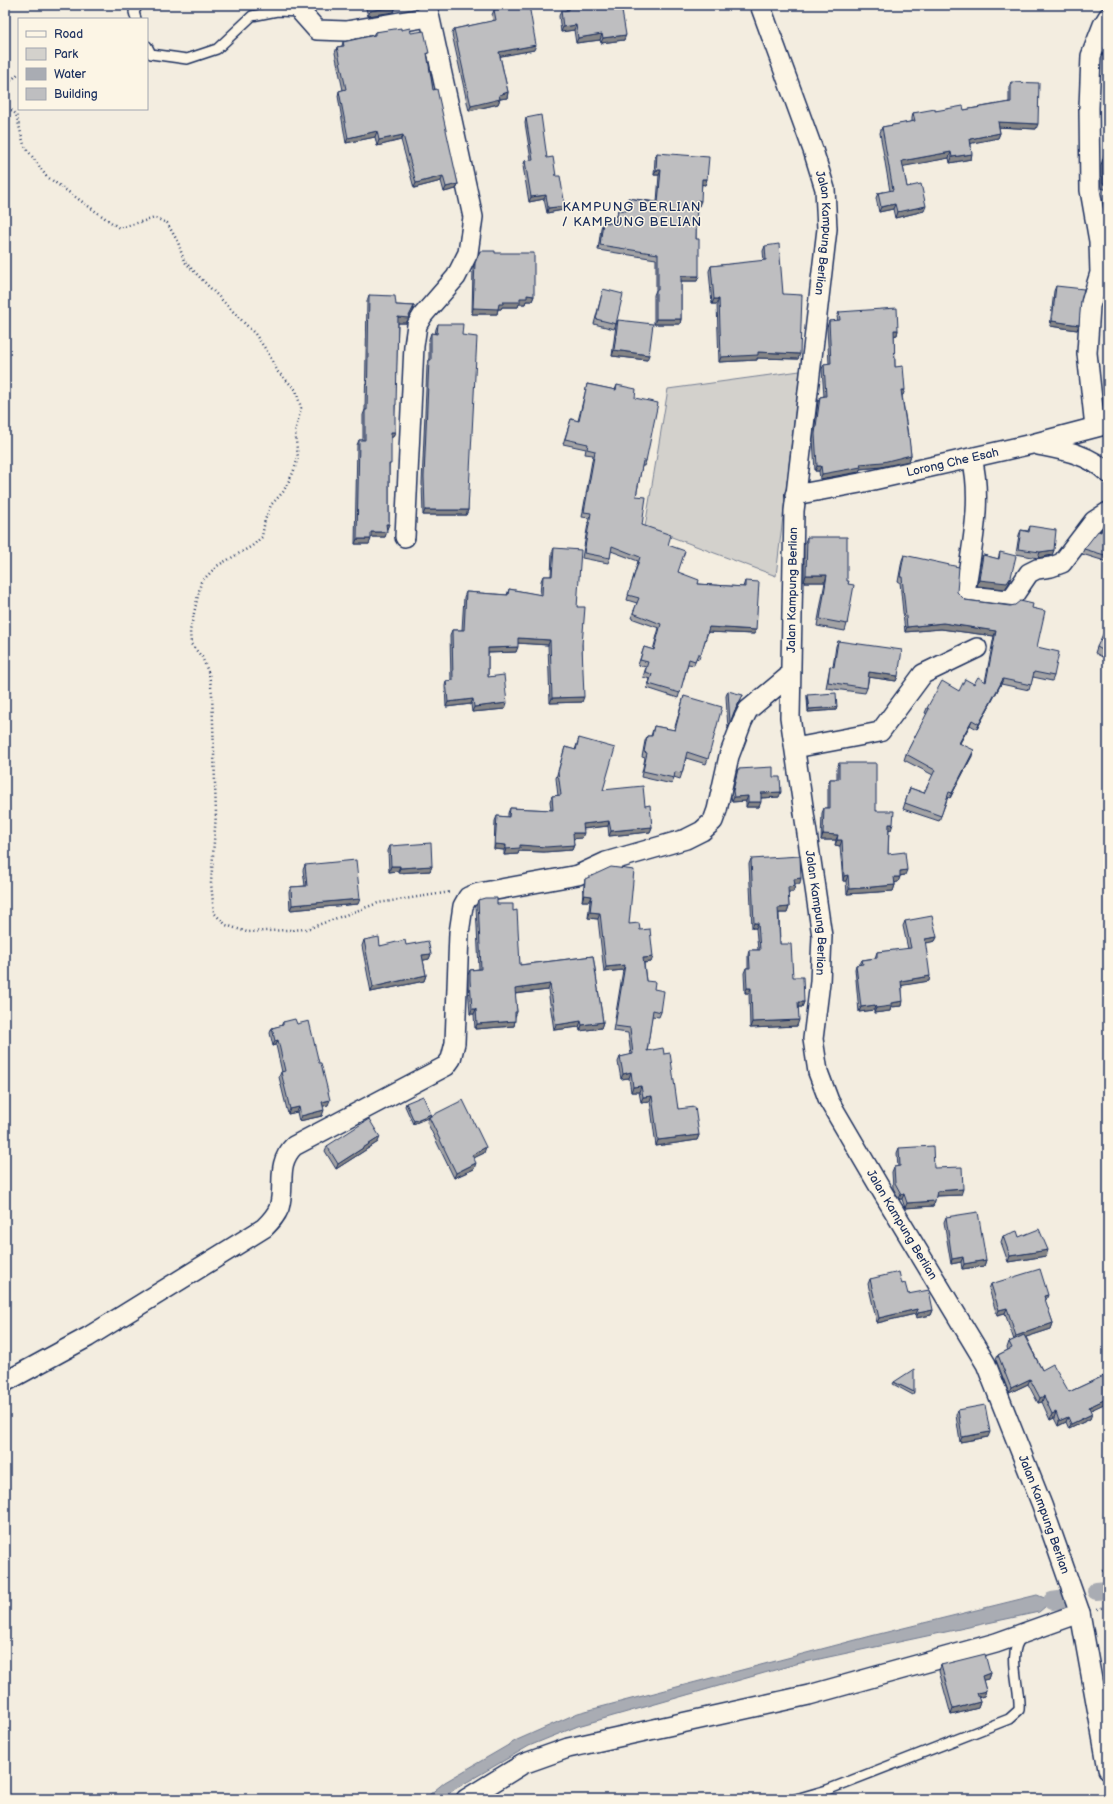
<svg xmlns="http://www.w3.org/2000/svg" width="1113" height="1804" viewBox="0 0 1113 1804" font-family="'Balsamiq Sans',sans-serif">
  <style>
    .green { fill: #d3d1cc; stroke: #778095 }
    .water { fill: #a9acb3; stroke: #707a91 }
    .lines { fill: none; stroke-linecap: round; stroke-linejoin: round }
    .canal { stroke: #a9acb3; stroke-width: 18 }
    .service-casing { stroke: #1b2f5e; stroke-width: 12 }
    .minor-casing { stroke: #1b2f5e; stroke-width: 22 }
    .path { stroke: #1b2f5e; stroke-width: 2.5; stroke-dasharray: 1 3; stroke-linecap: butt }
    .service { stroke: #fcf5e5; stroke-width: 9 }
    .minor { stroke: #fcf5e5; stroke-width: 19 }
    .wall { fill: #a3a3a5; stroke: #1b2f5e }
    .shaded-wall { fill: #858586; stroke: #1b2f5e }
    .building { fill: #bebec0; stroke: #1b2f5e }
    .labels { text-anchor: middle; stroke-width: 3; stroke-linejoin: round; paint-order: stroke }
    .street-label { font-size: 12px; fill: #1b2f5e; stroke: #fcf5e5 }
    .neighbourhood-label { font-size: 13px; letter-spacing: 1px; fill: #1b2f5e; stroke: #fcf5e5 }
  </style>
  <rect width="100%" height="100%" fill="#f3ede0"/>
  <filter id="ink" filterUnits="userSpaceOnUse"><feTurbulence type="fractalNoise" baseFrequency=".025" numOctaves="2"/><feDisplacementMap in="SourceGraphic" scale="8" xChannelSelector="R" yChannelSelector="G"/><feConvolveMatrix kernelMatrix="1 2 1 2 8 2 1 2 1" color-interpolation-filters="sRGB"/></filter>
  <g filter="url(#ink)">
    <path class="green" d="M 800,371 L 776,576 L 645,527 L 668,389 Z"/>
    <path class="water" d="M 1037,1595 L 1052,1601 L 1039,1612 L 796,1664 L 578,1726 L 529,1746 L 455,1789 L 442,1799 L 424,1799 L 445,1782 L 517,1740 L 578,1713 L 871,1636 Z"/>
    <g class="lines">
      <g class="canal">
        <path d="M 1096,1591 L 1108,1590"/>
        <path d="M 1052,1601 L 1066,1599"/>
      </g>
      <defs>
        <g id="service">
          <path d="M 136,19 L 134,12 L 138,5"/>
          <path d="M 147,46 L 151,54 L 187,59 L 217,49 L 252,16 L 277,11 L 301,12"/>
          <path d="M 796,1799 L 827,1790 L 1009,1719 L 1019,1710 C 1021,1689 1006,1652 1022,1637"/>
        </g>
        <g id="minor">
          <path d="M 299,5 L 301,12 L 317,30 L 346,31 L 429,17"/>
          <path id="s1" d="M 760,5 L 813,150 L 825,189 L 827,229 L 794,511 L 790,717 L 822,936 L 820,982 L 813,1039 L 818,1072 L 829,1101 L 883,1193 L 986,1364 L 1042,1505 L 1080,1613 L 1108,1769"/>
          <path d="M 1095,427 L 1087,353 L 1090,306 L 1100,273 L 1099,241 L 1090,190 L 1089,108 L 1091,56 L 1103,25 L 1108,17"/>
          <path d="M 1038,445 C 1063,450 1089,454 1108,473"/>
          <path d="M 972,458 C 983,501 971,550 965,593 L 969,596 L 1009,600 L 1014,595 L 1029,573 L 1037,569 L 1051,567 L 1062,563 L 1094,521 L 1108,512"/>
          <path id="s2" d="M 795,495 L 860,483 L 1032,444 L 1108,424"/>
          <path d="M 405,537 L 414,346 L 417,325 L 423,315 L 456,277 L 468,253 L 473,217 L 427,5"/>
          <path d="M 795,748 L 880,732 L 923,674 L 977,648"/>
          <path d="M 5,1382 L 88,1337 L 264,1228 C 270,1222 276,1216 279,1208 C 286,1185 275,1165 294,1146 L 446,1066 L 451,1059 L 455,1043 L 459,933 L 463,906 L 468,897 L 479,893 L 578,875 L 606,862 L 686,839 L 702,831 L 713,821 L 717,810 L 729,756 L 742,722 L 748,710 L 790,675"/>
          <path d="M 466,1799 L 523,1764 L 568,1748 L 809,1695 L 996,1643 L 1080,1613"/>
        </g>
      </defs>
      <use href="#service" class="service-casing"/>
      <use href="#minor" class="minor-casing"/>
      <g class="path">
        <path d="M 5,86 L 19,73"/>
        <path d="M 5,105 L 16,114 L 24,145 L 46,176 L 119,228 L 155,218 L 167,223 L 178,242 L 184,261 L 255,334 L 267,351 L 278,372 L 296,390 L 301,408 L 295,432 L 298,458 L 293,473 L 283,492 L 271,505 L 265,520 L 262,537 L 252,546 L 217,566 L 201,582 L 190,631 L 191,644 L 202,657 L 209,674 L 212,693 L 216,814 L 211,883 L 214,913 L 226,925 L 247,932 L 307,929 L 378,903 L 451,892"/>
        <path d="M 1102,1571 L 1108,1569"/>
        <path d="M 1097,1609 L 1108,1606"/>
      </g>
      <use href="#service" class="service"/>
      <use href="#minor" class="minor"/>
    </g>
    <g class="wall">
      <path d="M 365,5 L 398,5 L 396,6 L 394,12 L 368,16 Z"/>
      <path d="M 566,5 L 621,5 L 624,40 L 601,43 L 600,40 L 576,43 L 574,30 L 561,32 L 559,16 L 561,11 L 567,10 Z"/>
      <path d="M 494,10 L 534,50 L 500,56 L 508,92 L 507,98 L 500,99 L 498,104 L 469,111 L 452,34 L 454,29 L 493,21 L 492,15 Z"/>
      <path d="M 401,30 L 411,33 L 428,57 L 433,90 L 458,184 L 456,189 L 444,192 L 441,181 L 414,188 L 401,140 L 377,146 L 375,137 L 346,143 L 338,96 L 339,91 L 343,90 L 335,53 L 337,47 L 342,46 L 343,42 L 373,35 L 375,32 Z"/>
      <path d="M 1011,82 L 1036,129 L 999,127 L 1000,133 L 998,138 L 971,143 L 971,159 L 950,163 L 949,158 L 903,166 L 907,187 L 924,211 L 895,218 L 893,209 L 879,212 L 876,198 L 878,193 L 890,191 L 880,133 L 882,127 L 912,122 L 912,118 L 913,113 L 935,111 L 964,110 L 1009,102 L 1009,87 Z"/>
      <path d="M 1108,93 L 1108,108 L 1103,106 Z"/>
      <path d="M 526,118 L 556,176 L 565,206 L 563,210 L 547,213 L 544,199 L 529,202 L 523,166 L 525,161 L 531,160 L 525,123 Z"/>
      <path d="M 1108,143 L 1108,190 L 1101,188 L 1101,165 Z"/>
      <path d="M 657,153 L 707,179 L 705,185 L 702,184 L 699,206 L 696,206 L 696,239 L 697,281 L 681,281 L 681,319 L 680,324 L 654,324 L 654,295 L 656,290 L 656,259 L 598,250 L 601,228 L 603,222 L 615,224 L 617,215 L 618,210 L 625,211 L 626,203 L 628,198 L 657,202 L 659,175 L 654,175 L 655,158 Z"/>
      <path d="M 765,246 L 783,294 L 798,359 L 757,358 L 757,360 L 719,362 L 717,304 L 712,304 L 709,271 L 711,266 L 764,261 L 763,251 Z"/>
      <path d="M 495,253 L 534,296 L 532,301 L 526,301 L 525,304 L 519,304 L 518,307 L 502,307 L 501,309 L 498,309 L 497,314 L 472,314 L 473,268 L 475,263 Z"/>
      <path d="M 1056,286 L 1079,325 L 1077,330 L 1050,326 L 1054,291 Z"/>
      <path d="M 603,289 L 616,324 L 614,329 L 594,324 L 602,294 Z"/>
      <path d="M 369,295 L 396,305 L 414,306 L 413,311 L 406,323 L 398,323 L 395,409 L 393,437 L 391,437 L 389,469 L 389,524 L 387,529 L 385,537 L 371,537 L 369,544 L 355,544 L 357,445 L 359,440 L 363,440 L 363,415 L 365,410 L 367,301 Z"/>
      <path d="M 839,312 L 898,330 L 897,335 L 894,336 L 895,367 L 903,395 L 902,395 L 911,455 L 909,461 L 881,467 L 860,469 L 859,472 L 820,479 L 819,471 L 815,471 L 813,439 L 818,402 L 820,397 L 824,396 L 822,369 L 824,364 L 829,364 L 827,327 L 829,321 L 838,321 L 837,317 Z"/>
      <path d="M 618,320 L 647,360 L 612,356 L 616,325 Z"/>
      <path d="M 438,324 L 462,335 L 468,510 L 466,515 L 423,515 L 422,483 L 427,365 L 429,361 L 429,339 L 431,333 L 435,334 L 436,329 Z"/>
      <path d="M 587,384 L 615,390 L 617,385 L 635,398 L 646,461 L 644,466 L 642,466 L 636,496 L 642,525 L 668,545 L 678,572 L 698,584 L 743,587 L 745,581 L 754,634 L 708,632 L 699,659 L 696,658 L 694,665 L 688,664 L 678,698 L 647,688 L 650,679 L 643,677 L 646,667 L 638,665 L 644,647 L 653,650 L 659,628 L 631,618 L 637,603 L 627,600 L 638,561 L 611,551 L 610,558 L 608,563 L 582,558 L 589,518 L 582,517 L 593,455 L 585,454 L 586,449 L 563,444 L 571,419 L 578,421 L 586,389 Z"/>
      <path d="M 1103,525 L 1108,527 L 1108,562 L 1082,554 L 1084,549 L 1100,532 Z"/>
      <path d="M 1030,526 L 1054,550 L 1052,555 L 1038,558 L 1016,554 L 1019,535 L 1021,530 L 1028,531 Z"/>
      <path d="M 807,537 L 847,581 L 848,584 L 847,624 L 845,631 L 817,626 L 825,582 L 804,582 L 804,545 Z"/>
      <path d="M 554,548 L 577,607 L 582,645 L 582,702 L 550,703 L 548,645 L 518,643 L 516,652 L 488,653 L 488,677 L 505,709 L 472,712 L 471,704 L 446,707 L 445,686 L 446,681 L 451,681 L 450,635 L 452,630 L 462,630 L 464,597 L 466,592 L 507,595 L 509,589 L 540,595 L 541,581 L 543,576 L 551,576 L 552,553 Z"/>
      <path d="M 1000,552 L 1011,577 L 1009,583 L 1005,589 L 977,586 L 981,560 L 983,555 L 998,559 Z"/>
      <path d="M 904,555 L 957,592 L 965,600 L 1032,608 L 1037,647 L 1054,676 L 1052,681 L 1033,677 L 1029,690 L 1001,684 L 977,729 L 970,725 L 960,743 L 972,756 L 950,798 L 948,797 L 939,821 L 903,809 L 910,788 L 924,793 L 933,775 L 904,760 L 906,754 L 927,714 L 925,713 L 927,708 L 959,691 L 974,684 L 985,682 L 994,636 L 941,629 L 905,632 L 900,582 L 898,582 L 902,560 Z"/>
      <path d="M 1108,632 L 1108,660 L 1095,653 L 1097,647 Z"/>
      <path d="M 838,641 L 898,676 L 896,681 L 869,677 L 867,688 L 865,693 L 826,688 L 829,672 L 830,666 L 833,667 L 836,646 Z"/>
      <path d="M 728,691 L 741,700 L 732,717 L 728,729 L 726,696 Z"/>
      <path d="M 807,695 L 837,707 L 836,710 L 808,712 L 807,698 Z"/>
      <path d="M 684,696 L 708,759 L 706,764 L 686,758 L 682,773 L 680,779 L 674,777 L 672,784 L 641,777 L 645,758 L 642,757 L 645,741 L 647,736 L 651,736 L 654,726 L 674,730 Z"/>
      <path d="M 579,738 L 603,790 L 645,806 L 652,827 L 650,832 L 609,836 L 608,826 L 583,829 L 582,838 L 573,838 L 574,845 L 572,850 L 544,852 L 519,851 L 518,854 L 504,855 L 504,850 L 494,849 L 495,821 L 497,816 L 508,817 L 508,813 L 510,808 L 551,810 L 550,801 L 552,796 L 558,796 L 556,778 L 565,747 L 575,750 Z"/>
      <path d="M 839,763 L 891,830 L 889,829 L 888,854 L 905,875 L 900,876 L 898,882 L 895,882 L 895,885 L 893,891 L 847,894 L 846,881 L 843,881 L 840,846 L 835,845 L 836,840 L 821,840 L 822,813 L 824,808 L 828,808 L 828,785 L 830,779 L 837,779 L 837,768 Z"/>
      <path d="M 738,769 L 773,777 L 779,797 L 761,798 L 759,807 L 746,807 L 746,801 L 732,802 L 731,796 L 736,774 Z"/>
      <path d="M 390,846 L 432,866 L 430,871 L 398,873 L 398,871 L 389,872 L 388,851 Z"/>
      <path d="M 751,859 L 800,884 L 795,884 L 795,886 L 793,892 L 788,892 L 789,907 L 787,913 L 779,913 L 780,944 L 793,977 L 804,1002 L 802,1007 L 798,1007 L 797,1026 L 750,1028 L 749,993 L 745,993 L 744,973 L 746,968 L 748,968 L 748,955 L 749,950 L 758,950 L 756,928 L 752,928 L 749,864 Z"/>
      <path d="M 305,865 L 358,904 L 290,910 L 289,892 L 291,887 L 305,886 L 303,870 Z"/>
      <path d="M 585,879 L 629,924 L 640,930 L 651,962 L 644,963 L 646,981 L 654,989 L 661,1012 L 659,1017 L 652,1016 L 647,1051 L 664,1054 L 678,1109 L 699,1135 L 697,1140 L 656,1146 L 650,1101 L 641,1102 L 639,1092 L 631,1092 L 629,1078 L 621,1079 L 618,1062 L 620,1057 L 631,1055 L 628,1033 L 613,1031 L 623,970 L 604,972 L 598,919 L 588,918 L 590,901 L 582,901 L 584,885 Z"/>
      <path d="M 478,900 L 497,904 L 513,911 L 520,965 L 593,956 L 603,1022 L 601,1028 L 580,1031 L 579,1027 L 554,1030 L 548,990 L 515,994 L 517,1012 L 515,1017 L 514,1026 L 475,1029 L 474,1014 L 470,1014 L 468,985 L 468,975 L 470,970 L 479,969 L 476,906 Z"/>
      <path d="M 905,921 L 937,937 L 935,941 L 925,943 L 929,981 L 902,985 L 902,1006 L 891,1007 L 890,1011 L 874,1013 L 874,1010 L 859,1012 L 855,969 L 856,965 L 860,964 L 862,960 L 875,958 L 877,952 L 908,949 L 903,926 Z"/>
      <path d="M 364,940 L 380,946 L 406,945 L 431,954 L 429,959 L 423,960 L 426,975 L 424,981 L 371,992 L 362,946 Z"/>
      <path d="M 283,1022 L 297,1024 L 328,1105 L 323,1106 L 322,1116 L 299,1121 L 297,1112 L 288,1114 L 279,1077 L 281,1072 L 282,1072 L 276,1045 L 273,1046 L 270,1033 L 272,1028 L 281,1026 Z"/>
      <path d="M 406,1103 L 431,1114 L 430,1116 L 484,1153 L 473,1158 L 474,1169 L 454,1178 L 427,1122 L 429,1117 L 413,1124 L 405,1106 Z"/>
      <path d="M 378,1142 L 336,1169 L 325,1151 L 327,1146 Z"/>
      <path d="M 899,1148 L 934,1168 L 961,1195 L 936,1196 L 933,1206 L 905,1208 L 902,1199 L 899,1199 L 893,1188 L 892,1172 L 894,1167 L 898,1167 L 897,1153 Z"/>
      <path d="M 946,1217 L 986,1260 L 984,1266 L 962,1269 L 961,1262 L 951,1264 L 944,1222 Z"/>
      <path d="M 1003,1236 L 1019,1237 L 1046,1256 L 1008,1262 L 1001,1242 Z"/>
      <path d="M 870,1279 L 902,1284 L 908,1294 L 933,1310 L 931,1315 L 916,1318 L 915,1314 L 877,1323 L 868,1284 Z"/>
      <path d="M 991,1284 L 1046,1300 L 1045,1301 L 1053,1323 L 1051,1329 L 1026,1337 L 1042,1370 L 1069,1392 L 1108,1374 L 1108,1402 L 1090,1410 L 1090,1419 L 1069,1429 L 1066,1422 L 1058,1426 L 1054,1418 L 1050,1420 L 1042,1402 L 1038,1403 L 1028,1384 L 1009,1393 L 996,1360 L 998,1355 L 1008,1350 L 1007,1348 L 1009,1342 L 1014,1340 L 1005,1313 L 997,1315 L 989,1289 Z"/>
      <path d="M 894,1382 L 914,1392 L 913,1395 L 893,1384 Z"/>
      <path d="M 958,1410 L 988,1437 L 960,1442 L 956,1415 Z"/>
      <path d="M 941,1665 L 990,1673 L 988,1679 L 983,1680 L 986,1691 L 984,1696 L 978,1698 L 980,1702 L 978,1708 L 951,1715 L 939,1671 Z"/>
    </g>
    <g class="shaded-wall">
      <path d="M 396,6 L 394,12 L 368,16 L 370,11 Z"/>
      <path d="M 576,25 L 574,30 L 561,32 L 563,27 Z"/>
      <path d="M 602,34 L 600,40 L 576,43 L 578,38 Z"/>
      <path d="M 626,35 L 624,40 L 601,43 L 603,38 Z"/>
      <path d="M 536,45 L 534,50 L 497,57 L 499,52 Z"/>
      <path d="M 508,92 L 507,98 L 500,99 L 498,104 L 469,111 L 471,106 L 499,95 Z"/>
      <path d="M 998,122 L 1038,124 L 1036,129 L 996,127 Z"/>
      <path d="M 377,131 L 375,137 L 346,143 L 348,138 Z"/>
      <path d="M 1000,133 L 998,138 L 968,144 L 970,139 Z"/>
      <path d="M 403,135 L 401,140 L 377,146 L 379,140 Z"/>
      <path d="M 951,152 L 949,158 L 900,167 L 902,161 Z"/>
      <path d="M 972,154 L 971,159 L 950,163 L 952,157 Z"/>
      <path d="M 656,170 L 661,170 L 659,175 L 654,175 Z"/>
      <path d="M 443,176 L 441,181 L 414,188 L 416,183 Z"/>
      <path d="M 702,179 L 707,179 L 705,185 L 700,184 Z"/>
      <path d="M 458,184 L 456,189 L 444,192 L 446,187 Z"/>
      <path d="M 546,195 L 544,199 L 529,202 L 531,197 Z"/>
      <path d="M 697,200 L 701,201 L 699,206 L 695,206 Z"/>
      <path d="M 895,204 L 893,209 L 879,212 L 881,207 Z"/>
      <path d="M 565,206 L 563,210 L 547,213 L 548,208 Z"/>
      <path d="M 926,206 L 924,211 L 895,218 L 897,212 Z"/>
      <path d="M 681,276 L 699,276 L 697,281 L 679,281 Z"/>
      <path d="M 527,295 L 534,296 L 532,301 L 526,301 L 525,304 L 519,304 L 518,307 L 502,307 L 501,309 L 498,309 L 497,314 L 472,314 L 473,308 L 499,304 L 503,302 L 520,298 Z"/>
      <path d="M 714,299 L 719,299 L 717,304 L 712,304 Z"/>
      <path d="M 414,306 L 413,311 L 406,323 L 396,323 L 398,317 Z"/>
      <path d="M 656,319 L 681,319 L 680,324 L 654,324 Z"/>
      <path d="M 1052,321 L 1079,325 L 1077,330 L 1050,326 Z"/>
      <path d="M 894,330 L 898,330 L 897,335 L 892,336 Z"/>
      <path d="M 614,350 L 649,355 L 647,360 L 612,356 Z"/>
      <path d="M 758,352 L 800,354 L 798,359 L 757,358 L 757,360 L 719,362 L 721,357 Z"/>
      <path d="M 901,390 L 905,390 L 903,395 L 899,395 Z"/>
      <path d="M 391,432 L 395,432 L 393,437 L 389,437 Z"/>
      <path d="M 911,455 L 909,461 L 881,467 L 860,469 L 859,472 L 820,479 L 822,474 L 860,464 Z"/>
      <path d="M 817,466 L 821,466 L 819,471 L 815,471 Z"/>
      <path d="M 425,510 L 468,510 L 466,515 L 423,515 Z"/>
      <path d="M 386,524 L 389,524 L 387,529 L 384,529 Z"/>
      <path d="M 371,532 L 387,532 L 385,537 L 369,537 Z"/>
      <path d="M 357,539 L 371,539 L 369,544 L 355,544 Z"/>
      <path d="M 1054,550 L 1052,555 L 1038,558 L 1040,552 Z"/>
      <path d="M 806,575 L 827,575 L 825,582 L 804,582 Z"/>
      <path d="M 1011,577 L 1009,583 L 1005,589 L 977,586 L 979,580 Z"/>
      <path d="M 943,623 L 996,631 L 994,636 L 941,629 L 905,632 L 907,627 Z"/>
      <path d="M 709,627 L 756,630 L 754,634 L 707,632 Z"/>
      <path d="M 518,638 L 550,640 L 548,645 L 516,643 Z"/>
      <path d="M 518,647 L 516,652 L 486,653 L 488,648 Z"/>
      <path d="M 869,672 L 898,676 L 896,681 L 868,677 Z"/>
      <path d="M 1003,679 L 1001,684 L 977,729 L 979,724 Z"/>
      <path d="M 743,695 L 741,700 L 732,717 L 728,729 L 734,712 Z"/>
      <path d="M 584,697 L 582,702 L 550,703 L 552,698 Z"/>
      <path d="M 473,699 L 471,704 L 446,707 L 448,702 Z"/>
      <path d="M 507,703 L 505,709 L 472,712 L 474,707 Z"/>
      <path d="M 837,707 L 836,710 L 808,712 L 809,709 Z"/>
      <path d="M 972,720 L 970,725 L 957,748 L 959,743 Z"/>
      <path d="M 974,750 L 972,756 L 950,798 L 952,793 Z"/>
      <path d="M 781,792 L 779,797 L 759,798 L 761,793 Z"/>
      <path d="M 748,796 L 746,801 L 732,802 L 734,797 Z"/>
      <path d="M 748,802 L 761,802 L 759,807 L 746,807 Z"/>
      <path d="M 609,821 L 608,826 L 581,829 L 583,824 Z"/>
      <path d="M 889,824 L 893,824 L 891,830 L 887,829 Z"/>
      <path d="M 652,827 L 650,832 L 609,836 L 611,831 Z"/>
      <path d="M 573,833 L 584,833 L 582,838 L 571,839 Z"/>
      <path d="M 823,834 L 838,835 L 836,840 L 821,840 Z"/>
      <path d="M 837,840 L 842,840 L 840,846 L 835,845 Z"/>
      <path d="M 495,844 L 506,845 L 504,850 L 494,849 Z"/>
      <path d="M 520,845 L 574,845 L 572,850 L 544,852 L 519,851 L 518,854 L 504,855 L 506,849 Z"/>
      <path d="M 391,866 L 400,866 L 398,871 L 389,872 Z"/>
      <path d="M 432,866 L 430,871 L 398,873 L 400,868 Z"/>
      <path d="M 907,870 L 905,875 L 898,876 L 900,871 Z"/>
      <path d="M 848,875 L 846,881 L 843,881 L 844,876 Z"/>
      <path d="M 894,877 L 900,877 L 898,882 L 893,883 Z"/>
      <path d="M 801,878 L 800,884 L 792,884 L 794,879 Z"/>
      <path d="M 895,885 L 893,891 L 847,894 L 849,889 Z"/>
      <path d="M 795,886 L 793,892 L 786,892 L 788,887 Z"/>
      <path d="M 584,895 L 592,896 L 590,901 L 582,901 Z"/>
      <path d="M 360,899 L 358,904 L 290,910 L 292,905 Z"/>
      <path d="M 789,907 L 787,913 L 776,913 L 778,908 Z"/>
      <path d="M 590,912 L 600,913 L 598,919 L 588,918 Z"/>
      <path d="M 754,923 L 758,923 L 756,928 L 752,928 Z"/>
      <path d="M 937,937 L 935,941 L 923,944 L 925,939 Z"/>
      <path d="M 431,954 L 429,959 L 420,961 L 422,955 Z"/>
      <path d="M 653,957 L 651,962 L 641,963 L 643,958 Z"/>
      <path d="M 625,965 L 623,970 L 604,972 L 606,967 Z"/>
      <path d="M 426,975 L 424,981 L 371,992 L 373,987 Z"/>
      <path d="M 930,976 L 929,981 L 899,986 L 901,981 Z"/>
      <path d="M 550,984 L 548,990 L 513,994 L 515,989 Z"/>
      <path d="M 747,988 L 751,988 L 749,993 L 745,993 Z"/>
      <path d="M 903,1001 L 902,1006 L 891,1007 L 890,1011 L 874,1013 L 876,1008 L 891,1003 Z"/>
      <path d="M 798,1002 L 804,1002 L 802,1007 L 796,1007 Z"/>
      <path d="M 875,1005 L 874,1010 L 859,1012 L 861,1007 Z"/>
      <path d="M 472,1009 L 476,1009 L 474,1014 L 470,1014 Z"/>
      <path d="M 799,1020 L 797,1026 L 750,1028 L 752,1022 Z"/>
      <path d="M 515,1021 L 514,1026 L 475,1029 L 477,1024 Z"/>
      <path d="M 581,1021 L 579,1027 L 554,1030 L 556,1025 Z"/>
      <path d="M 603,1022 L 601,1028 L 580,1031 L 582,1025 Z"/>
      <path d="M 278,1040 L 276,1045 L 273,1046 L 275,1041 Z"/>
      <path d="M 631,1072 L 629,1078 L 621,1079 L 623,1074 Z"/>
      <path d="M 641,1086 L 639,1092 L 631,1092 L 633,1087 Z"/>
      <path d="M 652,1096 L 650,1101 L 641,1102 L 643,1097 Z"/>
      <path d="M 330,1100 L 328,1105 L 320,1107 L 322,1102 Z"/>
      <path d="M 299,1107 L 297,1112 L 288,1114 L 290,1109 Z"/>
      <path d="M 324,1110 L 322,1116 L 299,1121 L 301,1116 Z"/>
      <path d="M 431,1114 L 430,1117 L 413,1124 L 414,1121 Z"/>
      <path d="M 699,1135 L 697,1140 L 656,1146 L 658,1140 Z"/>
      <path d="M 380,1137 L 378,1142 L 336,1169 L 338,1164 Z"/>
      <path d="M 486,1147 L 484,1153 L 470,1160 L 472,1155 Z"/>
      <path d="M 476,1163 L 474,1169 L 454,1178 L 456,1173 Z"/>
      <path d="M 963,1189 L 961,1195 L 935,1196 L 937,1191 Z"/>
      <path d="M 901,1194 L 904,1194 L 902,1199 L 899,1199 Z"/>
      <path d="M 935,1201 L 933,1206 L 905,1208 L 907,1203 Z"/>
      <path d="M 1048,1250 L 1046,1256 L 1008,1262 L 1010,1256 Z"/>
      <path d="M 963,1257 L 961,1262 L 951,1264 L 952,1259 Z"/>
      <path d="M 986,1260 L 984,1266 L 962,1269 L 964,1264 Z"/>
      <path d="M 1048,1295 L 1046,1300 L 1042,1302 L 1044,1296 Z"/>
      <path d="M 1007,1308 L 1005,1313 L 997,1315 L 999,1310 Z"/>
      <path d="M 917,1309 L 915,1314 L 877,1323 L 879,1318 Z"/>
      <path d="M 933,1310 L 931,1315 L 916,1318 L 918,1313 Z"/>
      <path d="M 1053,1323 L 1051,1329 L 1014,1341 L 1016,1336 Z"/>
      <path d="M 1030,1379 L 1028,1384 L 1009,1393 L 1011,1388 Z"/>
      <path d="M 1044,1396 L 1042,1402 L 1038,1403 L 1040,1398 Z"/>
      <path d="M 1108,1398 L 1108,1402 L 1087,1412 L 1089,1407 Z"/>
      <path d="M 1056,1412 L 1054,1418 L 1050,1420 L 1052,1414 Z"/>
      <path d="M 1092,1414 L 1090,1419 L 1069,1429 L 1071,1424 Z"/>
      <path d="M 1068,1417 L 1066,1422 L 1058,1426 L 1059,1421 Z"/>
      <path d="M 990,1432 L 988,1437 L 960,1442 L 962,1437 Z"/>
      <path d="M 990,1673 L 988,1679 L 980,1681 L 982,1676 Z"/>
      <path d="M 986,1691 L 984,1696 L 975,1698 L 977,1693 Z"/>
      <path d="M 980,1702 L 978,1708 L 951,1715 L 953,1709 Z"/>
    </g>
    <g class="building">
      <path d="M 368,5 L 396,5 L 396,6 L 370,11 Z"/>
      <path d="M 520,5 L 529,5 L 536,45 L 499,52 L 508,92 L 499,95 L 500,99 L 471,106 L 454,29 L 496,20 L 494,10 Z"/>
      <path d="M 569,5 L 621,5 L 626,35 L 603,38 L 602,34 L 578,38 L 576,25 L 563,27 L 561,11 L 569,10 Z"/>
      <path d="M 401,28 L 401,30 L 410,28 L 411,33 L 424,31 L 429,53 L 427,53 L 433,90 L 437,89 L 458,184 L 446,187 L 443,176 L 416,183 L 403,135 L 379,140 L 377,131 L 348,138 L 339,91 L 346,89 L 337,47 L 344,46 L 343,42 L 375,35 L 375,32 Z"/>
      <path d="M 1011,82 L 1039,83 L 1038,124 L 998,122 L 1000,133 L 970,139 L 972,154 L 952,157 L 951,152 L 902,161 L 907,187 L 921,184 L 926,206 L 897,212 L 895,204 L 881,207 L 878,193 L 893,190 L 882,127 L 915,121 L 913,113 L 935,109 L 935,111 L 963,106 L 964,110 L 1011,102 Z"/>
      <path d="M 1108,93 L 1108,102 L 1105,101 Z"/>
      <path d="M 541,115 L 547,158 L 553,157 L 556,176 L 560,176 L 565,206 L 548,208 L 546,195 L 531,197 L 525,161 L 533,160 L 526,118 Z"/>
      <path d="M 1108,143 L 1108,184 L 1103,183 L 1103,160 Z"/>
      <path d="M 657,153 L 709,157 L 707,179 L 702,179 L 701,201 L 697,200 L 696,239 L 699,239 L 699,276 L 681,276 L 681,319 L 656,319 L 656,290 L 658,290 L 658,254 L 600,245 L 603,222 L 616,224 L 618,210 L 626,211 L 628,198 L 658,203 L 661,170 L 656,170 Z"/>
      <path d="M 779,244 L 783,294 L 802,295 L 800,354 L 758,352 L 758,355 L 721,357 L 719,299 L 714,299 L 711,266 L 766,260 L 765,246 Z"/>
      <path d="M 480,251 L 495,251 L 495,253 L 534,253 L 534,296 L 527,295 L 527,298 L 520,298 L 520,302 L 503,302 L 503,304 L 499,304 L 498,309 L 473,308 L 475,263 Z"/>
      <path d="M 1056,286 L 1084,289 L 1081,300 L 1079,325 L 1052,321 Z"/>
      <path d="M 603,289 L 623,294 L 616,324 L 596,319 Z"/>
      <path d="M 369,295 L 395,296 L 396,305 L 414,306 L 408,318 L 398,317 L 396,405 L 395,405 L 395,432 L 391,432 L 391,464 L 389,464 L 389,524 L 386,524 L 387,532 L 371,532 L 371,539 L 357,539 L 359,440 L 365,440 L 365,410 L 367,410 Z"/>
      <path d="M 897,308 L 898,330 L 894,330 L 895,367 L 903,366 L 905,390 L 901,390 L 908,437 L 909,437 L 911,455 L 883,462 L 860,464 L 861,467 L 822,474 L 821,466 L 817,466 L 815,434 L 820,397 L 826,396 L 824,364 L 831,363 L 829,321 L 840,320 L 839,312 Z"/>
      <path d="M 618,320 L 653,324 L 649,355 L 614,350 Z"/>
      <path d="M 438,324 L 463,324 L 462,335 L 477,337 L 468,510 L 425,510 L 424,477 L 429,360 L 431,360 L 431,333 L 437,334 Z"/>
      <path d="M 587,384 L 616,390 L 617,385 L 636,389 L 635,398 L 658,403 L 646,461 L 643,461 L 636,496 L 646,497 L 642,525 L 671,535 L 668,545 L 685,551 L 678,572 L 699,580 L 698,584 L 745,587 L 745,581 L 759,582 L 756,630 L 709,627 L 701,654 L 698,654 L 695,661 L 689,659 L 680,693 L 649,684 L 652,674 L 645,672 L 648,662 L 640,660 L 644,647 L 654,650 L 661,624 L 633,613 L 639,598 L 628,595 L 640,557 L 612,546 L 610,558 L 584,553 L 591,513 L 584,512 L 595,451 L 587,449 L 588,444 L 565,439 L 571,419 L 579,421 Z"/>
      <path d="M 1103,525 L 1108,527 L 1108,556 L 1084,549 L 1098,531 L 1101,532 Z"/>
      <path d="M 1030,526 L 1056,530 L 1054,550 L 1040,552 L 1018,549 L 1021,530 L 1029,532 Z"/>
      <path d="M 807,537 L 847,537 L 847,581 L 849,581 L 848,584 L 854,585 L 847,624 L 820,619 L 827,575 L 806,575 Z"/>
      <path d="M 554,548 L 581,550 L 577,607 L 585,607 L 582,645 L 584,697 L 552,698 L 550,640 L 518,638 L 518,647 L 488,648 L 488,677 L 504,675 L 507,703 L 474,707 L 473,699 L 448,702 L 446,681 L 453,680 L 452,630 L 464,630 L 466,592 L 508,595 L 509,589 L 542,595 L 543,576 L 552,576 Z"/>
      <path d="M 1000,552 L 1016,556 L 1011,577 L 1007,583 L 979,580 L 983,555 L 999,559 Z"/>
      <path d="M 904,555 L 959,567 L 957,592 L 965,600 L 1010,606 L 1015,605 L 1020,601 L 1033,604 L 1032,608 L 1045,611 L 1037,647 L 1059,652 L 1054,676 L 1034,672 L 1031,685 L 1003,679 L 979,724 L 972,720 L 959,743 L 974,750 L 952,793 L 949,792 L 941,816 L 905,803 L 910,788 L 924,793 L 935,770 L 906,754 L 929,709 L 927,708 L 942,681 L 959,691 L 965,679 L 974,684 L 978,677 L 986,682 L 996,631 L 943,623 L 907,627 L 902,577 L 900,577 Z"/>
      <path d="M 1104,632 L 1107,634 L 1108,632 L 1108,653 L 1097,647 Z"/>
      <path d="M 838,641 L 902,650 L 898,676 L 869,672 L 867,688 L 828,682 L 830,666 L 834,667 Z"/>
      <path d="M 728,691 L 743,695 L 734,712 L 730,723 Z"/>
      <path d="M 836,693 L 837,707 L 809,709 L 807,695 Z"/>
      <path d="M 684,696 L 722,707 L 708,759 L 687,752 L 682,773 L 675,772 L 674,778 L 643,771 L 647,753 L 644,752 L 647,736 L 652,736 L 654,726 L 675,730 Z"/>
      <path d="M 579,738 L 615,748 L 603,790 L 643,786 L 645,806 L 650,805 L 652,827 L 611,831 L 609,821 L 583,824 L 584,833 L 573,833 L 574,845 L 546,847 L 520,845 L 520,848 L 506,849 L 506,845 L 495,844 L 497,816 L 509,817 L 510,808 L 553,810 L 552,796 L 561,795 L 558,772 L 565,747 L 576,750 Z"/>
      <path d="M 839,763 L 876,763 L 876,811 L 894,811 L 893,824 L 889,824 L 888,854 L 905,852 L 907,870 L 900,871 L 900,877 L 894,877 L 895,885 L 849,889 L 848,875 L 844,876 L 842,840 L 837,840 L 838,835 L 823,834 L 824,808 L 830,808 L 830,779 L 839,779 Z"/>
      <path d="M 773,767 L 773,777 L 780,777 L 781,792 L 761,793 L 761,802 L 748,802 L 748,796 L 734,797 L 733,791 L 738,769 Z"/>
      <path d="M 431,843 L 432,866 L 400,868 L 400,866 L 391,866 L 390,846 Z"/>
      <path d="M 800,856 L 801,878 L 794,879 L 795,886 L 788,887 L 789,907 L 778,908 L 780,944 L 791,944 L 793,977 L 803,977 L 804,1002 L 798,1002 L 799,1020 L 752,1022 L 751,988 L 747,988 L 746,968 L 750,968 L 749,950 L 760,950 L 758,923 L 754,923 L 751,859 Z"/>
      <path d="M 356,860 L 360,899 L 292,905 L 291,887 L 307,886 L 305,865 Z"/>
      <path d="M 611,867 L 634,870 L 629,924 L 639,923 L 640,930 L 650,929 L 653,957 L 643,958 L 646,981 L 655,982 L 654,989 L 664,991 L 661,1012 L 653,1010 L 647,1051 L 663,1048 L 664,1054 L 670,1053 L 678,1109 L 695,1107 L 699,1135 L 658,1140 L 652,1096 L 643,1097 L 641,1086 L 633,1087 L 631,1072 L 623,1074 L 620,1057 L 633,1054 L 630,1028 L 615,1026 L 625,965 L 606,967 L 600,913 L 590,912 L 592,896 L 584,895 L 585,879 Z"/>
      <path d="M 485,898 L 497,898 L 497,904 L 513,904 L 513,911 L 517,910 L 520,965 L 593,956 L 603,1022 L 582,1025 L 581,1021 L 556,1025 L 550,984 L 515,989 L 517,1012 L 515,1012 L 515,1021 L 477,1024 L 476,1009 L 472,1009 L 470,980 L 470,970 L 481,969 L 478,900 Z"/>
      <path d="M 932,916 L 937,937 L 925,939 L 930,976 L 901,981 L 903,1001 L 891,1003 L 891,1006 L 876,1008 L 875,1005 L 861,1007 L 856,965 L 863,964 L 862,960 L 877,958 L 877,952 L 911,948 L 905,921 Z"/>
      <path d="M 379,937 L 380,946 L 405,940 L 406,945 L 428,941 L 431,954 L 422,955 L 426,975 L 373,987 L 364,940 Z"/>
      <path d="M 295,1019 L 297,1024 L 309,1021 L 319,1063 L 321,1063 L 330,1100 L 322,1102 L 324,1110 L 301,1116 L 299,1107 L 290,1109 L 281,1072 L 285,1071 L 278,1040 L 275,1041 L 272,1028 L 283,1025 L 283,1022 Z"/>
      <path d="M 423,1096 L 431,1114 L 414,1121 L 406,1103 Z"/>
      <path d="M 463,1100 L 486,1147 L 472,1155 L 476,1163 L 456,1173 L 429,1117 Z"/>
      <path d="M 369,1119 L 380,1137 L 338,1164 L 327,1146 Z"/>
      <path d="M 933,1146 L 934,1168 L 962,1167 L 963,1189 L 937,1191 L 935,1201 L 907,1203 L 904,1194 L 901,1194 L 895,1183 L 894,1167 L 900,1166 L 899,1148 Z"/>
      <path d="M 978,1212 L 986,1260 L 964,1264 L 963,1257 L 952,1259 L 946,1217 Z"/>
      <path d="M 1039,1229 L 1048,1250 L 1010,1256 L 1003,1236 L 1017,1231 L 1019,1237 Z"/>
      <path d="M 1040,1269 L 1048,1295 L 1044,1296 L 1053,1323 L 1016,1336 L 1007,1308 L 999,1310 L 991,1284 Z"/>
      <path d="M 899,1272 L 902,1284 L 905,1283 L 908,1294 L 929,1290 L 933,1310 L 918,1313 L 917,1309 L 879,1318 L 870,1279 Z"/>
      <path d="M 1024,1335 L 1042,1370 L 1053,1364 L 1069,1392 L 1108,1374 L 1108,1398 L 1089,1407 L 1092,1414 L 1071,1424 L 1068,1417 L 1059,1421 L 1056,1412 L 1052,1414 L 1044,1396 L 1040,1398 L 1030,1379 L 1011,1388 L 998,1355 L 1012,1348 L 1009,1342 Z"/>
      <path d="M 914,1369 L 914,1392 L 894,1382 Z"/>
      <path d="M 985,1405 L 990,1432 L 962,1437 L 958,1410 Z"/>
      <path d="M 985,1654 L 990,1673 L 982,1676 L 986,1691 L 977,1693 L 980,1702 L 953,1709 L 941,1665 Z"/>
    </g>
  </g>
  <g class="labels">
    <g class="street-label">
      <text dy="4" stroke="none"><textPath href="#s1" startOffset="239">Jalan Kampung Berlian</textPath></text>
      <text dy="4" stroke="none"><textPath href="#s2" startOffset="161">Lorong Che Esah</textPath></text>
      <text transform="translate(792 590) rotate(-89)" y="4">Jalan Kampung Berlian</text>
      <text dy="4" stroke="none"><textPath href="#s1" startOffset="923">Jalan Kampung Berlian</textPath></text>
      <text dy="4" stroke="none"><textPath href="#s1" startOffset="1258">Jalan Kampung Berlian</textPath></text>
      <text dy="4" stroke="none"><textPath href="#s1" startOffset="1582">Jalan Kampung Berlian</textPath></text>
    </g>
    <g class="neighbourhood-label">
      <text x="632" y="211">KAMPUNG BERLIAN<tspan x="632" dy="15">/ KAMPUNG BELIAN</tspan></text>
    </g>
  </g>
  <rect width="1113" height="1804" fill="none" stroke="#fcf5e5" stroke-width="20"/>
  <rect x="10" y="10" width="1093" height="1784" fill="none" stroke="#1b2f5e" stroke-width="1.5" filter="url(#ink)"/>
  <rect x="18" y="18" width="130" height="92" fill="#fcf5e5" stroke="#a2a6af"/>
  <rect x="26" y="31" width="20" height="6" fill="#fcf5e5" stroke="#a2a6af"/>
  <text x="54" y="38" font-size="12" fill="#1b2f5e">Road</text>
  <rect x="26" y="48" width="20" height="12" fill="#d3d1cc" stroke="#a2a6af"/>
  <text x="54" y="58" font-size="12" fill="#1b2f5e">Park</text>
  <rect x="26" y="68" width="20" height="12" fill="#a9acb3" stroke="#a2a6af"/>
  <text x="54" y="78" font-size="12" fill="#1b2f5e">Water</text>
  <rect x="26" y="88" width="20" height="12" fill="#bebec0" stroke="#a2a6af"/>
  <text x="54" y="98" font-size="12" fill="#1b2f5e">Building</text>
</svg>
